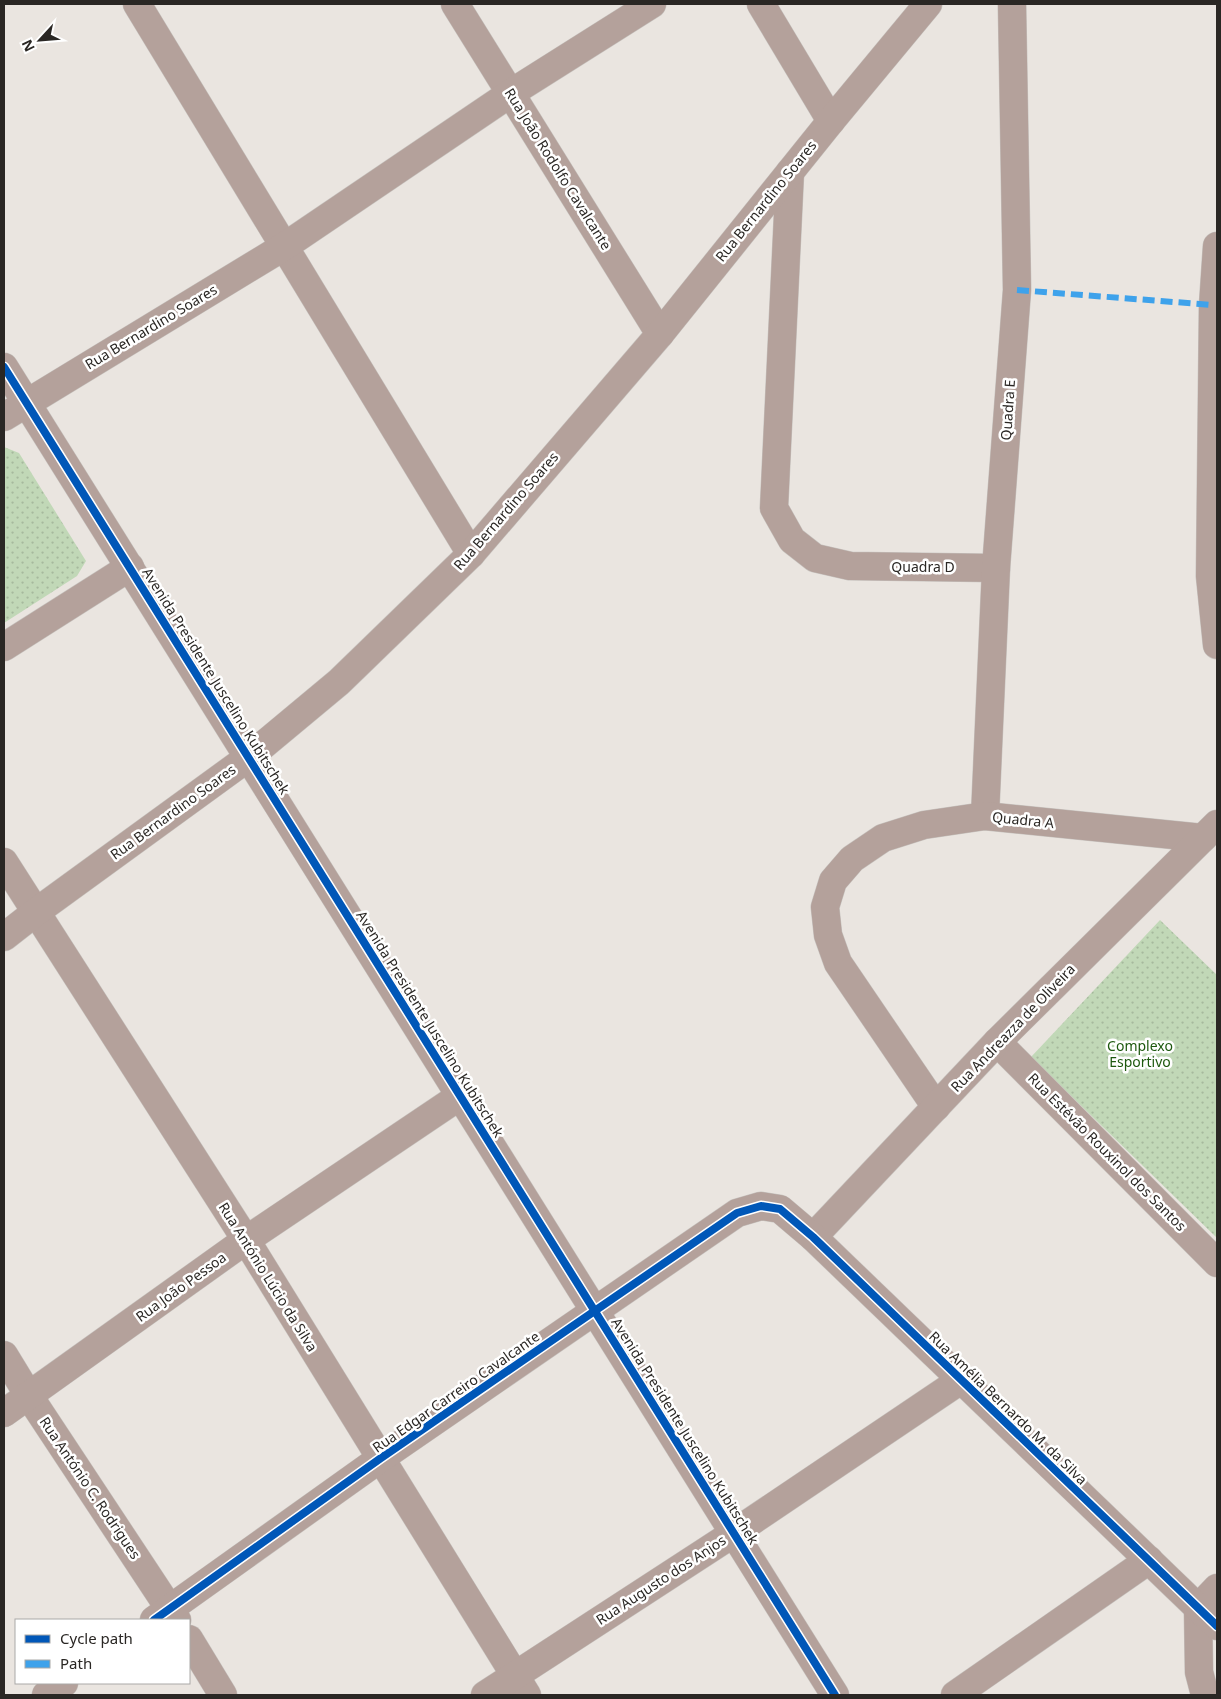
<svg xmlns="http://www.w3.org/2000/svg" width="1221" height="1699" viewBox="0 0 1221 1699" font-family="'Noto Sans',sans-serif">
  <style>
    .park { fill: url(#park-dots) }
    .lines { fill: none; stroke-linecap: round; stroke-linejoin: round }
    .street-casing { stroke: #c7c3bf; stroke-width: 29 }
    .street { stroke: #b4a19b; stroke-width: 28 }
    .quiet { stroke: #3ea2eb; stroke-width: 6; stroke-dasharray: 12 6; stroke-linecap: butt }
    .cycleway-casing { stroke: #fff; stroke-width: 11 }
    .cycleway { stroke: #0057b8; stroke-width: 8 }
    .labels { text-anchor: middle; stroke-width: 5; stroke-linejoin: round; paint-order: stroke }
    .street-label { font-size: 14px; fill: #2a2724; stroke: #fff }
    .park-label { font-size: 14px; fill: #1e590f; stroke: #fff }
  </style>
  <defs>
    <pattern id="park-dots" width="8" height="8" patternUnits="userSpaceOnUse" patternTransform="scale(1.25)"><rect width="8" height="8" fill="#c1d8b7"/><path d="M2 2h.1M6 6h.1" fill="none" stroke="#a6b99d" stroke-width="1.8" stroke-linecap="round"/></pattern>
  </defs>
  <rect width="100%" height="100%" fill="#eae5e0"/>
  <g class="park">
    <path d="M 4,447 L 19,453 L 86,561 L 77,576 L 4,623 Z"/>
    <path d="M 1160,920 L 1217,975 L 1217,1238 L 1031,1057 Z"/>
  </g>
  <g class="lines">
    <defs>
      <g id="street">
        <path d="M 137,4 L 471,554"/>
        <path d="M 455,4 L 660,334"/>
        <path d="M 761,4 L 831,121"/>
        <path d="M 790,172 L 774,508 L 792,540 L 815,558 L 850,566 L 996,568"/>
        <path d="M 1217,246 L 1213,305 L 1210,576 L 1217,645"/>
        <path d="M 4,367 L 835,1695"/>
        <path d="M 4,417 L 285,246 L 511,93 L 652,4"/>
        <path d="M 4,647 L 130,567"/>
        <path d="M 985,816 L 996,568 L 1017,290 L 1012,4"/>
        <path d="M 4,862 L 246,1240 L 527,1695"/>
        <path d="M 4,937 L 36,912 L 249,757 L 339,682 L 471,554 L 660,334 L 831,121 L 928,4"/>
        <path d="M 997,1042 L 1217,1263"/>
        <path d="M 936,1107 L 838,963 L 828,935 L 825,907 L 833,881 L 852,859 L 883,838 L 924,825 L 985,816 L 1203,838"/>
        <path d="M 813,1237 L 997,1042 L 1217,824"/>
        <path d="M 4,1355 L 29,1396 L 177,1620"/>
        <path d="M 4,1413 L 246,1240 L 460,1096"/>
        <path d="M 1198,1608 L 1199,1672 L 1205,1695"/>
        <path d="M 1198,1608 L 1217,1588"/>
        <path d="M 154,1620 L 381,1458 L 737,1213 L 761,1206 L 780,1209 L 813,1237 L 1217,1626"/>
        <path d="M 189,1639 L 223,1695"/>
        <path d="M 46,1695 L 64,1683"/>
        <path d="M 485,1695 L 734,1533 L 961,1380"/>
        <path d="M 955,1695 L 1149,1560"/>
      </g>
    </defs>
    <use href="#street" class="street-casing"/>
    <use href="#street" class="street"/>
    <path class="quiet" d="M 1017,290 L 1213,305"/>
    <defs>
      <g id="cycleway">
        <path d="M 4,367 L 835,1695"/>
        <path d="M 154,1620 L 381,1458 L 737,1213 L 761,1206 L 780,1209 L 813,1237 L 1217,1626"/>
      </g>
    </defs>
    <use href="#cycleway" class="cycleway-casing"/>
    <use href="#cycleway" class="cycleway"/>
  </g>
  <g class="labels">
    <g class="street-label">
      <text transform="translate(558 169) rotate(58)" y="5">Rua João Rodolfo Cavalcante</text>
      <text transform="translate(766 201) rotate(-51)" y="5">Rua Bernardino Soares</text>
      <text transform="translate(151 327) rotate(-31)" y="5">Rua Bernardino Soares</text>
      <text transform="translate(1008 410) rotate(-86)" y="5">Quadra E</text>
      <text transform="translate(506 511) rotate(-49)" y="5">Rua Bernardino Soares</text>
      <text x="923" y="572">Quadra D</text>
      <text transform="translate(216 681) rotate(58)" y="5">Avenida Presidente Juscelino Kubitschek</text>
      <text transform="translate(173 812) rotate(-36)" y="5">Rua Bernardino Soares</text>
      <text transform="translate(1023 820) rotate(6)" y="5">Quadra A</text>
      <text transform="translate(430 1024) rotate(58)" y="5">Avenida Presidente Juscelino Kubitschek</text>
      <text transform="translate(1013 1028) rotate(-46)" y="5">Rua Andreazza de Oliveira</text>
      <text transform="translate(1107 1152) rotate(45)" y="5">Rua Estévão Rouxinol dos Santos</text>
      <text transform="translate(268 1277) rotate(58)" y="5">Rua António Lúcio da Silva</text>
      <text transform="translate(181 1287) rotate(-36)" y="5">Rua João Pessoa</text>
      <text transform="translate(456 1392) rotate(-35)" y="5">Rua Edgar Carreiro Cavalcante</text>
      <text transform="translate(1008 1408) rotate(44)" y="5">Rua Amélia Bernardo M. da Silva</text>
      <text transform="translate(685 1431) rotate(58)" y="5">Avenida Presidente Juscelino Kubitschek</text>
      <text transform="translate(90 1488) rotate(56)" y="5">Rua António C. Rodrigues</text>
      <text transform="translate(661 1580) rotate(-33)" y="5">Rua Augusto dos Anjos</text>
    </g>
    <g class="park-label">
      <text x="1140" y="1051">Complexo<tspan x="1140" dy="16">Esportivo</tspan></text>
    </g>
  </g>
  <rect width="1221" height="1699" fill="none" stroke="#2a2724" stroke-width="10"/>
  <rect x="15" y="1619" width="175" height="65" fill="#ffffff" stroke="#aaa9a7"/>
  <rect x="25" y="1635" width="25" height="8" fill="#0057b8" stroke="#aaa9a7"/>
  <text x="60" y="1644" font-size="15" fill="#2a2724">Cycle path</text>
  <rect x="25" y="1660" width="25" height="8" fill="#3ea2eb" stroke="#aaa9a7"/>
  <text x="60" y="1669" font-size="15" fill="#2a2724">Path</text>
  <g transform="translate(40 40) rotate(244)" stroke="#ffffff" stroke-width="4" paint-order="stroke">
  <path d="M0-4L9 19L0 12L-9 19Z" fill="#2a2724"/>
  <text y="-8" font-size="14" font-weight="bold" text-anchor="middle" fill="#2a2724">N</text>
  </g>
</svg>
